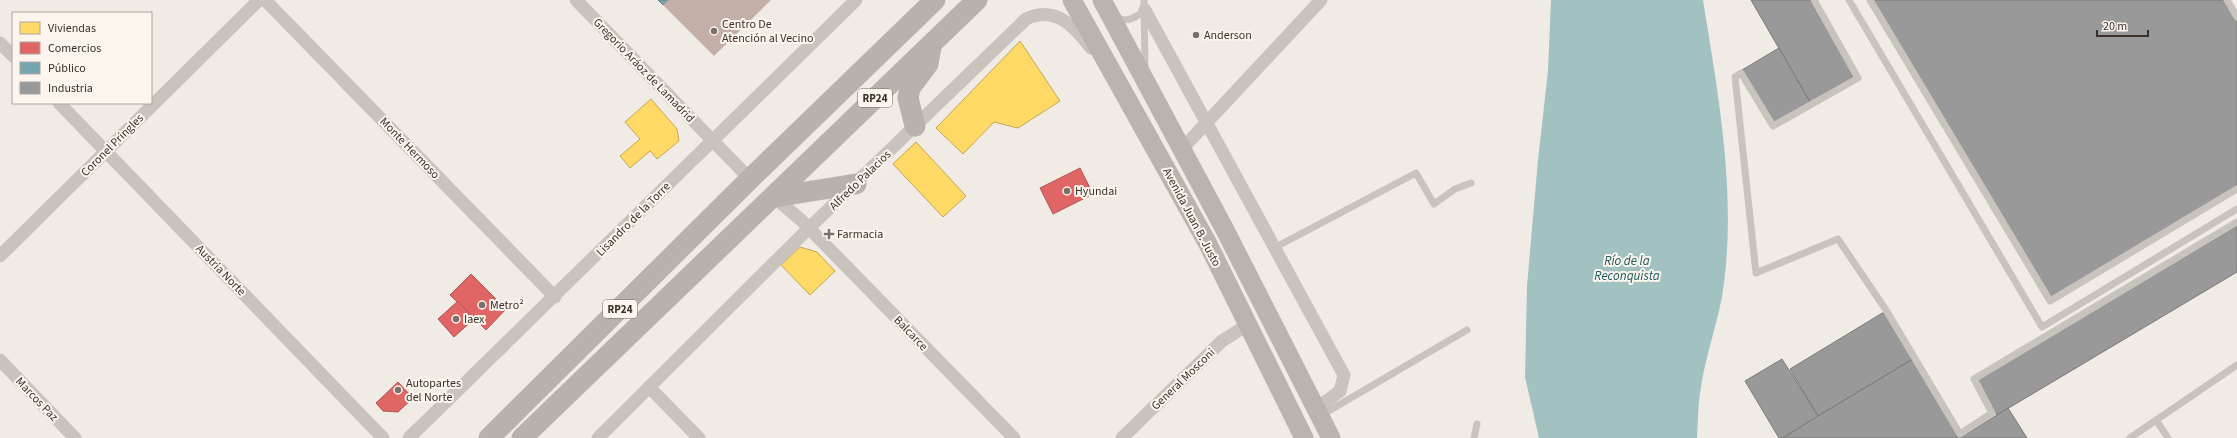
<svg xmlns="http://www.w3.org/2000/svg" width="2237" height="438" font-family="'Source Sans 3',sans-serif">
  <rect width="100%" height="100%" fill="#f0ebe5"/>
  <path fill="#a1c2c1" d="M1551,0h152c15,93 33,189 21,283 -4,35 -18,69 -23,104 -3,16 -3,34 -4,51h-158l-14,-61 2,-91 11,-126 10,-89z"/>
  <g fill="#ffd966" stroke="#c4a654">
    <path d="M1020,41l40,60 -42,27 -24,-6 -31,32 -27,-26z"/>
    <path d="M651,99l26,30 2,12 -22,18 -7,-8 -20,17 -10,-12 20,-17 -15,-17z"/>
    <path d="M916,142l50,54 -23,21 -50,-53z"/>
    <path d="M800,247l17,5 18,19 -25,24 -29,-30z"/>
  </g>
  <g fill="#e06666" stroke="#ae5654">
    <path d="M1080,168l13,26 -40,20 -13,-26z"/>
    <path d="M471,274l35,35 -20,21 -36,-35z"/>
    <path d="M458,301l16,18 -20,18 -16,-18z"/>
    <path d="M398,382l15,16 -15,14 -15,-1 -7,-8z"/>
  </g>
  <path fill="#76a5af" stroke="#648287" d="M658,0h10l-5,5z"/>
  <g fill="#999" stroke="#7d7a78">
    <path d="M1751,0h59l44,76 -44,26z"/>
    <path d="M1871,0h353l13,21v166l-186,112z"/>
    <path d="M1779,48l31,54 -36,21 -32,-53z"/>
    <path d="M2237,226v46l-240,143 -20,-35z"/>
    <path d="M1884,312l29,47 -95,57 -28,-47z"/>
    <path d="M1782,359l36,57 -35,22h-4l-34,-57z"/>
    <path d="M1913,359l47,79h-177l35,-22z"/>
    <path d="M2008,408l19,30h-67l37,-23z"/>
  </g>
  <path fill="#c3afa7" d="M668,0h103l-57,56 -51,-51z"/>
  <g fill="none" stroke-linecap="round" stroke-linejoin="round">
    <g stroke="#c9c3be" stroke-width="7">
      <path d="M1144,0l1,68"/>
      <path d="M1814,0l44,78 -85,48 -32,-53 -6,4 21,196 82,-34 48,71 74,124 32,-21 -18,-34 263,-157"/>
      <path d="M1849,0l193,327 195,-118"/>
      <path d="M1870,0l180,301 187,-112"/>
      <path d="M2227,0l10,17"/>
      <path d="M1115,16c11,8 20,2 30,-6"/>
      <path d="M1274,248l142,-75 18,31 21,-15 16,-6"/>
      <path d="M1320,416l147,-86"/>
      <path d="M2156,420l12,18"/>
      <path d="M1474,438l3,-14"/>
      <path d="M2130,438l107,-73"/>
    </g>
    <g stroke="#c9c3be" stroke-width="13">
      <path d="M265,0l290,297"/>
      <path d="M576,0l174,179"/>
      <path d="M1145,10l199,365 -4,16 -24,18"/>
      <path d="M0,43l13,13"/>
      <path d="M59,103l324,335"/>
      <path d="M1182,149l139,-149"/>
      <path d="M774,197l27,23 213,218"/>
      <path d="M0,256l259,-256"/>
      <path d="M0,360l75,78"/>
      <path d="M649,387l50,51"/>
      <path d="M409,438l447,-438"/>
      <path d="M598,438l211,-210 217,-209c29,-14 48,7 65,29"/>
      <path d="M1122,438l100,-97 25,-16"/>
    </g>
    <g stroke="#bab3ae" stroke-width="19">
      <path d="M1072,0l136,244 96,194"/>
      <path d="M1102,0l122,228 107,210"/>
    </g>
    <g stroke="#b8b1ad" stroke-width="21">
      <path d="M915,126l-7,-28 2,-10 18,-24 3,-17"/>
      <path d="M774,197l82,-13"/>
      <path d="M489,438l261,-259 185,-179"/>
      <path d="M522,438l455,-438"/>
    </g>
  </g>
  <g fill="#7a716c" stroke="#fbf5ee" stroke-width="1.5">
    <circle cx="714" cy="31" r="4"/>
    <circle cx="1196" cy="35" r="4"/>
    <circle cx="1067" cy="191" r="4"/>
    <path d="M827 228h4v4h4v4h-4v4h-4v-4h-4v-4h4z"/>
    <circle cx="482" cy="305" r="4"/>
    <circle cx="456" cy="319" r="4"/>
    <circle cx="398" cy="390" r="4"/>
  </g>
  <g text-anchor="middle" stroke-width="4" stroke-linejoin="round" paint-order="stroke">
    <g fill="#fbf5ee" stroke="#756b66" stroke-width="1">
      <rect x="858" y="89" width="34" height="18" rx="3"/>
      <rect x="603" y="300" width="34" height="18" rx="3"/>
    </g>
    <g font-size="11" font-weight="bold" fill="#3b302b">
      <text x="875" y="102">RP24</text>
      <text x="620" y="313">RP24</text>
    </g>
    <g font-size="12" fill="#3b302b" stroke="#fbf5ee" text-anchor="start">
      <text x="722" y="28">Centro De<tspan x="722" dy="14">Atención al Vecino</tspan></text>
      <text x="1204" y="39">Anderson</text>
      <text x="1075" y="195">Hyundai</text>
      <text x="837" y="238">Farmacia</text>
      <text x="490" y="309">Metro²</text>
      <text x="464" y="323">Iaex</text>
      <text x="406" y="387">Autopartes<tspan x="406" dy="14">del Norte</tspan></text>
    </g>
    <g font-size="12" fill="#3b302b" stroke="#fbf5ee">
      <text transform="translate(644 70) rotate(46)" y="4">Gregorio Aráoz de Lamadrid</text>
      <text transform="translate(112 145) rotate(-45)" y="4">Coronel Pringles</text>
      <text transform="translate(410 148) rotate(46)" y="4">Monte Hermoso</text>
      <text transform="translate(860 180) rotate(-44)" y="4">Alfredo Palacios</text>
      <text transform="translate(1192 217) rotate(62)" y="4">Avenida Juan B. Justo</text>
      <text transform="translate(633 219) rotate(-45)" y="4">Lisandro de la Torre</text>
      <text transform="translate(221 270) rotate(46)" y="4">Austria Norte</text>
      <text transform="translate(911 333) rotate(46)" y="4">Balcarce</text>
      <text transform="translate(1183 379) rotate(-44)" y="4">General Mosconi</text>
      <text transform="translate(37 399) rotate(46)" y="4">Marcos Paz</text>
    </g>
    <g font-size="13" font-style="italic" fill="#1f5a5e" stroke="#fbf5ee">
      <text x="1627" y="265">Río de la<tspan x="1627" dy="15">Reconquista</tspan></text>
    </g>
  </g>
  <rect x="12" y="12" width="140" height="92" fill="#fbf5ee" stroke="#aea6a0"/>
  <rect x="20" y="22" width="20" height="12" fill="#ffd966" stroke="#aea6a0"/>
  <text x="48" y="32" font-size="12" fill="#3b302b">Viviendas</text>
  <rect x="20" y="42" width="20" height="12" fill="#e06666" stroke="#aea6a0"/>
  <text x="48" y="52" font-size="12" fill="#3b302b">Comercios</text>
  <rect x="20" y="62" width="20" height="12" fill="#76a5af" stroke="#aea6a0"/>
  <text x="48" y="72" font-size="12" fill="#3b302b">Público</text>
  <rect x="20" y="82" width="20" height="12" fill="#999999" stroke="#aea6a0"/>
  <text x="48" y="92" font-size="12" fill="#3b302b">Industria</text>
  <path d="M2097 30v6h51v-6" fill="none" stroke="#3b302b" stroke-width="2"/>
  <text x="2103" y="30" font-size="12" fill="#3b302b" stroke="#fbf5ee" stroke-width="3" paint-order="stroke">20 m</text>
</svg>
